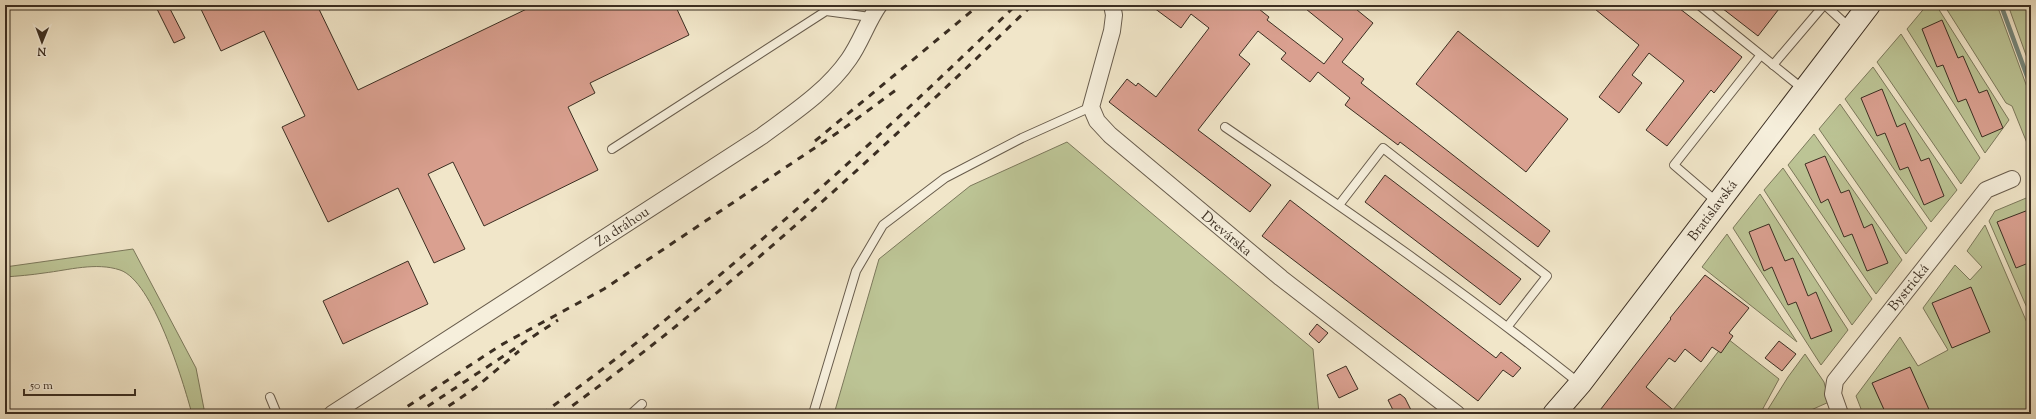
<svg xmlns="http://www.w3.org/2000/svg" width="2036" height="419" font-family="'Sorts Mill Goudy',serif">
  <rect width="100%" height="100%" fill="#f1e6c9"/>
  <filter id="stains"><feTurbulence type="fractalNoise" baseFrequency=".005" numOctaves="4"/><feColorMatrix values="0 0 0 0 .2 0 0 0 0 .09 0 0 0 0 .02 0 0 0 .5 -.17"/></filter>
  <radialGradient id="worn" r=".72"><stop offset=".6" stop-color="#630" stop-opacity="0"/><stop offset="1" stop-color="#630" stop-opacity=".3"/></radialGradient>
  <g fill="#bcc495" stroke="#7c795c">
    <path d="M1927,5h9l73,115 -24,33 -78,-124z"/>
    <path d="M1944,5h53l34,93v55l-19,-47 -6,-3z"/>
    <path d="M2008,5h23v64z"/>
    <path d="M1901,34l79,124 -19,26 -84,-122z"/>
    <path d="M1873,67l84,123 -26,32 -86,-123z"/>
    <path d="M1840,104l87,124 -21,26 -87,-125z"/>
    <path d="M1814,134l88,126 -26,34 -88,-129z"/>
    <path d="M1067,142l246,207 6,65h-485l45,-155 91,-73z"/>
    <path d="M1783,168l89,131 -20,26 -88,-135z"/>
    <path d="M1760,194l88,136 -27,35 -88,-137z"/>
    <path d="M2031,196v121l-42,-96 6,-10z"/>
    <path d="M1985,225l46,107v82l-5,-2 -4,2h-159l-7,-18 44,-59 18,29 30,-16 -25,-42 32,-43 15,15 12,-13 -15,-16z"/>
    <path d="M1727,234l70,108 -95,-75z"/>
    <path d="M133,249l63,119 9,46h-13c-9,-33 -39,-133 -72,-144 -24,-8 -51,0 -76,3 -13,2 -26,3 -39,4v-10z"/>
    <path d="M1728,339l51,40 -19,35h-90z"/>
    <path d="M1805,354l19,28 5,20 -18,8 1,4h-47l23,-37z"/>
  </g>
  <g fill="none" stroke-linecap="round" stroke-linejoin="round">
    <path stroke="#75867b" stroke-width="4.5" d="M2001,5l30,82"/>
  </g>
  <g fill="#daa090" stroke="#3b2e22">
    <path d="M155,5h13l17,33 -11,5z"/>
    <path d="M199,5h118l41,85 177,-85h140l14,30 -99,48 5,10 -27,14 30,63 -114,56 -31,-64 -25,12 37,75 -31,14 -36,-75 -70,34 -46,-95 23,-11 -41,-85 -43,20z"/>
    <path d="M1150,5h104l15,12 -2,3 57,44 19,-25 -42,-34h50l22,18 -31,39 22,17 -3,4 189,148 -12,16 -138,-105 -2,3 -53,-40 5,-7 -32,-26 -8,10 -29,-23 5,-6 -28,-22 -19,24 11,9 -52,66 73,55 -21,27 -141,-110 18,-23 9,7 2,-3 18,14 53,-69 -18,-14 -10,14z"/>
    <path d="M1590,5h85l67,52 -28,36 -3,-3 -44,56 -21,-16 38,-49 -35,-28 -17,22 10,8 -23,30 -20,-16 40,-52z"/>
    <path d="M1718,5h64l-24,31z"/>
    <path d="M1942,20l16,38 5,-2 16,37 8,-3 16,38 -21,9 -16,-38 -8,3 -15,-37 -6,2 -15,-38z"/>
    <path d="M1458,31l110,88 -42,53 -110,-88z"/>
    <path d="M1882,89l15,38 8,-4 16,38 8,-3 15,38 -20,9 -16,-38 -8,3 -15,-37 -8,3 -16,-38z"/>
    <path d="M1825,156l16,37 8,-3 15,38 8,-4 16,39 -21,8 -15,-37 -8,3 -16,-38 -7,4 -16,-39z"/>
    <path d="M1385,175l136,104 -21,26 -135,-103z"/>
    <path d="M1290,200l206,158 5,-6 20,16 -8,9 -10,-7 -25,31 -13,-10 -203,-155z"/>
    <path d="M2031,209v53l-15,6 -19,-46z"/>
    <path d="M1769,224l16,37 8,-3 15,38 8,-4 16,39 -21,8 -15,-37 -8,3 -16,-38 -8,4 -15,-39z"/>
    <path d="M408,261l20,43 -85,40 -20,-43z"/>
    <path d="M1705,275l44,33 -20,25 4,3 -12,17 -9,-6 -11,15 -16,-13 -10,13 -6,-4 -23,29 32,27h-81l74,-95 -1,-1z"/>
    <path d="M1971,287l19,45 -38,16 -20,-45z"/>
    <path d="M1317,324l11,9 -9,10 -10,-9z"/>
    <path d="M1779,341l17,13 -14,17 -17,-13z"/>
    <path d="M1346,366l12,23 -19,9 -12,-23z"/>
    <path d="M1910,367l21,47h-45l-14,-31z"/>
    <path d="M1400,394l5,4 8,16h-18l-7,-14z"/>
  </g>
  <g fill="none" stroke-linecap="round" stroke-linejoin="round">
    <g stroke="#685c4c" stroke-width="10">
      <g id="lane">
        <path d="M1699,5l104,84"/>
        <path d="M1825,5l25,23"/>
        <path d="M1773,65l51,-60"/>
        <path d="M1225,127c120,82 240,165 354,256"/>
        <path d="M612,149l214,-138 44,6"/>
        <path d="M1717,202l-43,-37 86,-109"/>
        <path d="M1339,205l44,-57 164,128 -39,50"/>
        <path d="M270,397l7,17"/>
        <path d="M631,414l11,-10"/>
        <path d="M813,414l43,-143 27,-46 62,-47 77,-40 69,-31"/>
      </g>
    </g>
    <g stroke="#685c4c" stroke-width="18">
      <g id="street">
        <path d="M1112,5l2,10 -2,16 -21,76 6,14 13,14 171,143 176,136"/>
        <path d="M332,414l430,-278c31,-23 65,-45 87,-77 12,-17 18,-37 30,-54"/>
        <path d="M1840,414l-7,-20 2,-13 151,-191 26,-11"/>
      </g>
    </g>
    <g stroke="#3b2e22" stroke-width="24">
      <path id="secondary" d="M1554,414l26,-30 289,-379"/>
    </g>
    <use href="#lane" stroke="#f6efdc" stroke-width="8"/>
    <use href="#street" stroke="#f6efdc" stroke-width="16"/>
    <use href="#secondary" stroke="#f6efdc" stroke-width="22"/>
    <g stroke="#3b2e22" stroke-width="3" stroke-dasharray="7 7" stroke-linecap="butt">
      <path d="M815,141l164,-136"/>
      <path d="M396,414l105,-69 103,-56 239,-160 57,-42"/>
      <path d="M416,414l142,-94"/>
      <path d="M437,414l38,-26 44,-37"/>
      <path d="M542,414c170,-123 324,-263 474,-409"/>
      <path d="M561,414c169,-122 321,-264 471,-409"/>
    </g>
  </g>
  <g text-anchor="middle" stroke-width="3" stroke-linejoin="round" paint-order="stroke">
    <g font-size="14" fill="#3b2e22" stroke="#f6efdc">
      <text transform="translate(1712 210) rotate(-53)" y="5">Bratislavská</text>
      <text transform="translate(622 226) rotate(-33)" y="5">Za dráhou</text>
      <text transform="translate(1227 233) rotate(40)" y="5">Drevárska</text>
      <text transform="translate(1908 287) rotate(-51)" y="5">Bystrická</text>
    </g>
  </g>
  <rect width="2036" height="419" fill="none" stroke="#f1e6c9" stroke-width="20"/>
  <rect x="6" y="6" width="2024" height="407" fill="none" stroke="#3b2e22" stroke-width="2"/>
  <rect x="10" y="10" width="2016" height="399" fill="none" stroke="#3b2e22"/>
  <g transform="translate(42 42) rotate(181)" stroke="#f6efdc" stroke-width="3" paint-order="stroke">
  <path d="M0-3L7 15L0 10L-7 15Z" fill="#3b2e22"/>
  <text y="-6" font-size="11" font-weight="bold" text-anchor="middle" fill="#3b2e22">N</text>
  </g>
  <path d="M24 389v6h111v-6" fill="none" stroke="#3b2e22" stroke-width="2"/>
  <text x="30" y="389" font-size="12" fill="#3b2e22" stroke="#f6efdc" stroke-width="3" paint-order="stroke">50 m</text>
  <rect width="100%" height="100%" filter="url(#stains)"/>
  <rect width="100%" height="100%" fill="url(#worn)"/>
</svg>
